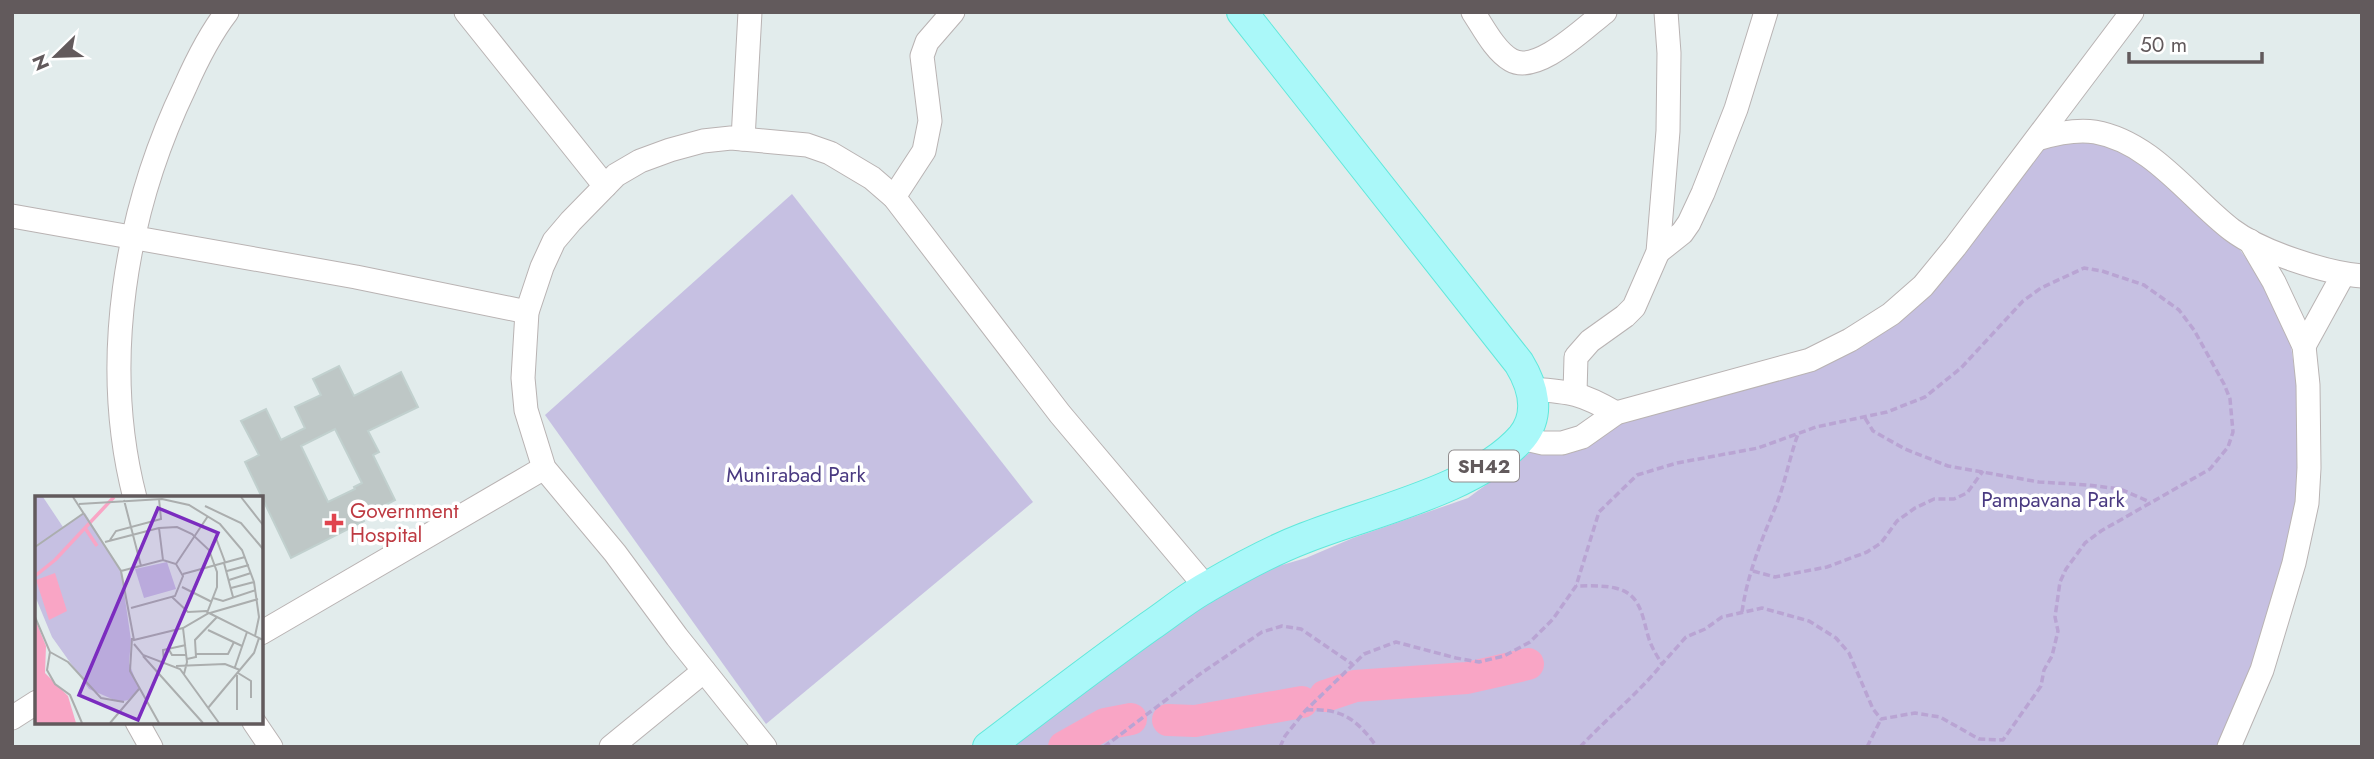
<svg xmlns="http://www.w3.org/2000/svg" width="2374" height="759" font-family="Jost,sans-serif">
  <rect width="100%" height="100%" fill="#e2ecec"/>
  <g fill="#c6c0e2">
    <path d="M2037,139h79l93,69 59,80 23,58 18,122 -15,95 -65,184h-1241l218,-160 100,-29 47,-20 115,-40 75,-55 73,-30 152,-41 123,-58z"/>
    <path d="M792,194l241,308 -267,222 -221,-309z"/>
  </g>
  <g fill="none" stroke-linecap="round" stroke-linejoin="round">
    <g stroke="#f9a5c5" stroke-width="32">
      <path d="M1325,696l30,-10 112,-8 61,-14"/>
      <path d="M1168,720l27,1 107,-19"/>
      <path d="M1064,747l41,-23 26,-5"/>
    </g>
  </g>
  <path fill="#bec7c6" stroke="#c1d0ce" stroke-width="2" fill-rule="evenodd" d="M339,366l15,30 47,-24 17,35 -50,24 11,21 -6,3 22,45 -33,17 2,4 -73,37 -46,-96 14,-7 -18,-34 25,-12 15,31 24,-12 -10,-21 26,-12 -8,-16zM335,429l27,54 -8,4 1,2 -27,13 -27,-56z"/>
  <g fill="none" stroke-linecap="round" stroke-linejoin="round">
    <g stroke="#b9b3b3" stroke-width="25">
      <g id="minor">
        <path d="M466,12l139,174"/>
        <path d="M1473,12c10,15 22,39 38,48 26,15 73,-32 94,-48"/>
        <path d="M743,139l7,-127"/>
        <path d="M2037,139c17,-5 39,-10 58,-7 57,10 94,65 137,98 29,22 94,43 130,46"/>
        <path d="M894,197l30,-46 6,-30 -8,-65 5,-14 26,-30"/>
        <path d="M12,216l344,61 171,35"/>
        <path d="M1658,252l24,-19 7,-10 14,-30 33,-84 30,-97"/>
        <path d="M2304,346l39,-71"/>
        <path d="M1532,389c40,3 49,4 84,24"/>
        <path d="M1575,393l1,-36 14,-16 35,-25 9,-9 24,-55 10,-121 1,-78 -3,-41"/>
        <path d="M1521,438l22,5h19l20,-6 34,-24 194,-53 40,-20 41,-26 32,-28 32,-39 177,-235"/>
        <path d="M135,498c-35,-135 -10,-286 50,-411 11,-25 25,-53 42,-75"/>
        <path d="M261,633l283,-165"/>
        <path d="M12,718l25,-16"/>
        <path d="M137,722l14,25"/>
        <path d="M254,722l17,25"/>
        <path d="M611,747l93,-76"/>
        <path d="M765,747l-88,-110 -62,-84 -71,-85 -18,-58 -3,-32 4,-66 15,-45 12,-26 17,-20 45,-46 24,-14 30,-11 33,-9 28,-3 76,7 23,8 42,25 22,19 166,217 146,173"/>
        <path d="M2229,747l33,-77 32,-107 13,-60 2,-35 -1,-83 -4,-39 -30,-64 -24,-41"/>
      </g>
    </g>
    <g stroke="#60e8db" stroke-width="32">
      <path id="major" d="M988,747c54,-41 107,-82 162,-121 19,-13 37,-28 57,-39 29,-17 64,-36 95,-48 64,-26 174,-49 220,-102 19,-23 11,-51 -3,-74l-277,-351"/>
    </g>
    <g stroke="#b9a4d3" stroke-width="3.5" stroke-dasharray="7 3.5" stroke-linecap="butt">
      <path d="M1865,418l8,13 32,18 43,17 91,16 49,3 32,4 30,13"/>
      <path d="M1753,571l22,6 52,-10 40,-15 14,-9 16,-22 18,-13 19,-9h20l13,-6 16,-22"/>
      <path d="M1742,612c5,-36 19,-71 33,-104 10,-24 14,-49 23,-74"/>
      <path d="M1306,710c37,-2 50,9 71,37"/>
      <path d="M1104,747l96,-73 62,-42 20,-6 19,3 51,35"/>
      <path d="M1280,747l5,-11 20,-25 59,-57 32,-12 60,16 23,4 25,-6 26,-14 23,-23 23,-33 23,-74 38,-37 40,-12 81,-15 58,-21 71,-15 38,-15 36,-29 62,-67 18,-13 43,-20 18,3 42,14 35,25 15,20 30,54 6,15 3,33 -5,15 -18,22 -109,62 -16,12 -19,26 -6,13 -5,35 3,14 -6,25 -8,14 -3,16 -38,54 -24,-1 -39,-22 -25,-4 -34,6 -8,-10 -24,-56 -13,-15 -27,-17 -47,-13 -40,9 -17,12 -19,8 -24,27c-5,-8 -10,-16 -13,-25 -7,-22 -7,-45 -34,-51 -13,-3 -27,-2 -39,-2"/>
      <path d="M1580,747c27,-29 58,-53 82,-83"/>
      <path d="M1867,747l14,-28"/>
    </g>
    <use href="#minor" stroke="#fff" stroke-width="23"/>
    <use href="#major" stroke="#aaf8f9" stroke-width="30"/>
  </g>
  <path fill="#e0444e" stroke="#fff" stroke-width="2.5" d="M330.5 512.5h7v7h7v7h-7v7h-7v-7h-7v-7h7z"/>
  <g text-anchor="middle" stroke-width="7" stroke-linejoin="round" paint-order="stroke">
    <rect fill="#fff" stroke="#918c8d" stroke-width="2" x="1449" y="450.5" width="70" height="31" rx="5"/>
    <g font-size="19" font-weight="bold" fill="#625a5c">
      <text x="1484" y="473">SH42</text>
    </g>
    <g font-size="21" fill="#4a3a81" stroke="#fff">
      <text x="796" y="482">Munirabad Park</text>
      <text x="2053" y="507">Pampavana Park</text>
    </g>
    <g font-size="21" fill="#be3a42" stroke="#fff" text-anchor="start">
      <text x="350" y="518">Government<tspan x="350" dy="24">Hospital</tspan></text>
    </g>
  </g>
  <g transform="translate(35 496)">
    <rect width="228" height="228" fill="#e2ecec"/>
    <path d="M0,1h8l20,30 22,-14 36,58 10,69 -2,23 10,26 -11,11 -9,2 -30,-13 -37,-52 -17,-41zM132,66l9,27 -32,9 -9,-29z" fill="#c6c0e2"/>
    <path d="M20,77l12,38 -18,9 -13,-40zM0,123l11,27 -1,27 23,23 8,27h-41z" fill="#f9a5c5"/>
    <path fill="none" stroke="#f9a5c5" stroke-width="3.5" d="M50,32l12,18M20,64l59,-63M0,80l20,-16"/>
    <path fill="none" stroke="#abaeae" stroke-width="2" d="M38,1l48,74 13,69 49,-12 26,-15 54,27M206,1l22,28M89,4l17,66M44,8l83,-5 27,6 31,19 22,26 12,32 5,35 -4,19M170,10l36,17 22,26M124,32l4,32M181,42l9,24M75,44l6,-9 45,-12 -2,-20M70,46l54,-14 18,-1 15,7 17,16 8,22v15l-10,26M0,51l49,-34M189,67l9,34M141,68l32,-48M86,75l42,-11 13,4 7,12 -8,20 -44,12M192,75l22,-6M148,78l62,-17M194,84l22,-7M147,91l30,15M196,92l23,-6M137,101l16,15 19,-1M178,102l10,3 33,-11M175,117l48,-14M0,121l15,35 -3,18 8,14 15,11 12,28M148,132l4,34 -3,12M173,134l34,16M97,142l-2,33 29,52M99,148l9,11 37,14 39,54M133,152l4,7h15M15,156l18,10 33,36 23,4M161,158h32l6,-12M108,160l60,67M152,163l9,-2 -1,-17 22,-23M129,165l-1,-11 23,-5M141,170l49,-2 15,6M200,171l12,-35M203,177l13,8v17M202,179v35M173,212l46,-55 5,-15M75,227l29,-34"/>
    <path fill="#7b2cbf" fill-opacity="0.15" stroke="#7b2cbf" stroke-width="3.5" d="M123,12l60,25 -80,187 -59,-25z"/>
    <rect width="228" height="228" fill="none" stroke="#625a5c" stroke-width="3.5"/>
  </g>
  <rect width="2374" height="759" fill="none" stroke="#625a5c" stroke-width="28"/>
  <g transform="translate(56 56) rotate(247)" stroke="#ffffff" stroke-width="5" paint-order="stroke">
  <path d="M0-5L12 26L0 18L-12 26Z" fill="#625a5c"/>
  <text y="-10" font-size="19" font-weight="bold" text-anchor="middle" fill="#625a5c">N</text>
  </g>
  <path d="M2129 52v10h133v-10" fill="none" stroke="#625a5c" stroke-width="3.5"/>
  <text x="2140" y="52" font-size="21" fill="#625a5c" stroke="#ffffff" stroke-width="5" paint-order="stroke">50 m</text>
</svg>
